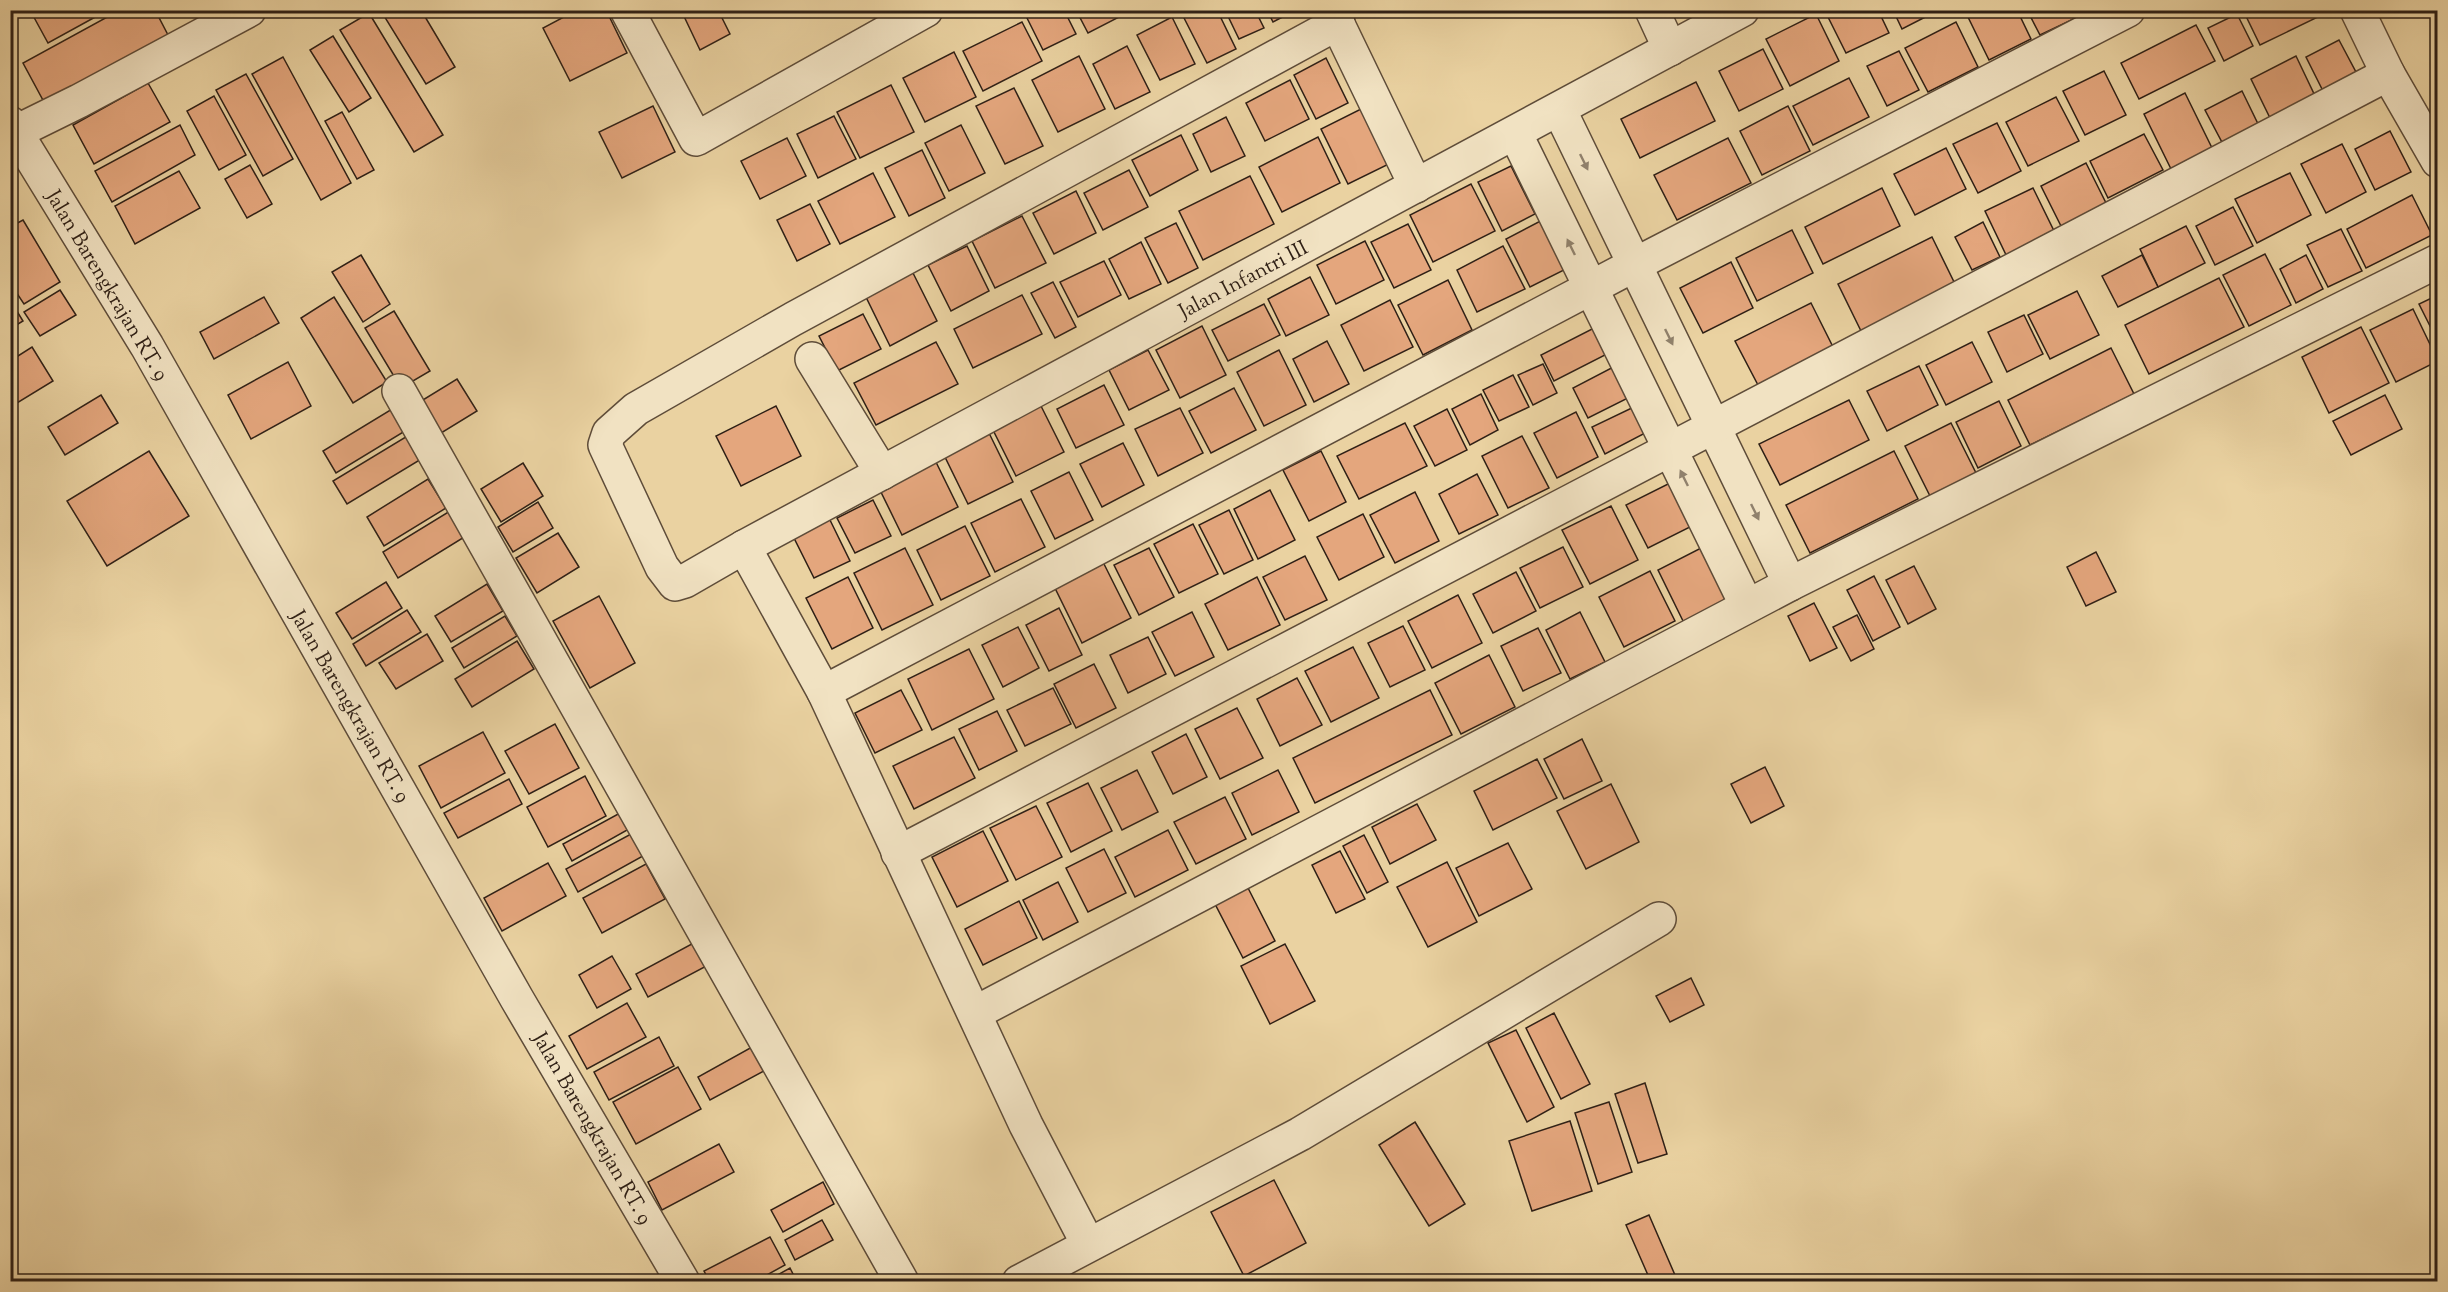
<svg xmlns="http://www.w3.org/2000/svg" width="2448" height="1292" font-family="'Sorts Mill Goudy',serif">
  <rect width="100%" height="100%" fill="#ead2a1"/>
  <filter id="stains"><feTurbulence type="fractalNoise" baseFrequency=".00333" numOctaves="4"/><feColorMatrix values="0 0 0 0 .2 0 0 0 0 .09 0 0 0 0 .02 0 0 0 .5 -.17"/></filter>
  <radialGradient id="worn" r=".72"><stop offset=".6" stop-color="#630" stop-opacity="0"/><stop offset="1" stop-color="#630" stop-opacity=".3"/></radialGradient>
  <g fill="#e4a67d" stroke="#2f2016" stroke-width="1.5">
    <path d="M30,10h78l-60,33z"/>
    <path d="M120,10h35l13,25 -124,67 -21,-39z"/>
    <path d="M421,10l34,57 -29,17 -45,-73z"/>
    <path d="M577,10h29l21,43 -57,28 -27,-53z"/>
    <path d="M681,10h37l12,24 -30,16z"/>
    <path d="M1023,10h41l12,24 -33,16z"/>
    <path d="M1076,10h50l1,3 -39,20z"/>
    <path d="M1188,10h29l19,39 -29,14 -25,-49z"/>
    <path d="M1225,10h30l9,18 -25,11z"/>
    <path d="M1267,10h29l-23,12z"/>
    <path d="M1836,10h42l11,23 -43,20 -19,-38z"/>
    <path d="M1893,10h46l-37,19z"/>
    <path d="M1976,10h41l14,29 -42,21 -22,-45z"/>
    <path d="M2027,10h48l3,7 -38,18z"/>
    <path d="M2243,10h74l3,6 -60,29z"/>
    <path d="M369,13l74,122 -29,17 -74,-122z"/>
    <path d="M1816,14l23,47 -49,25 -24,-47z"/>
    <path d="M2237,14l16,32 -29,15 -16,-33z"/>
    <path d="M1172,17l23,47 -35,16 -23,-45z"/>
    <path d="M1022,22l20,39 -59,30 -20,-40z"/>
    <path d="M1956,22l22,45 -50,25 -23,-44z"/>
    <path d="M2196,25l19,36 -76,38 -18,-36z"/>
    <path d="M333,36l38,62 -22,14 -39,-62z"/>
    <path d="M2339,40l18,34 -34,17 -17,-34z"/>
    <path d="M1127,46l23,46 -35,17 -22,-45z"/>
    <path d="M1763,49l20,40 -44,22 -20,-40z"/>
    <path d="M1899,51l20,39 -32,16 -20,-40z"/>
    <path d="M954,52l22,45 -51,25 -22,-44z"/>
    <path d="M1079,56l26,53 -47,23 -26,-52z"/>
    <path d="M2296,56l20,42 -45,22 -20,-41z"/>
    <path d="M283,57l68,126 -30,17 -69,-126z"/>
    <path d="M1326,58l22,45 -32,16 -22,-44z"/>
    <path d="M2104,71l22,44 -41,20 -22,-44z"/>
    <path d="M246,74l47,85 -30,17 -47,-86z"/>
    <path d="M1849,78l20,39 -56,28 -20,-39z"/>
    <path d="M1290,80l19,39 -44,22 -19,-38z"/>
    <path d="M1696,82l19,39 -75,37 -19,-39z"/>
    <path d="M148,83l22,39 -76,42 -21,-39z"/>
    <path d="M891,85l23,47 -54,26 -23,-46z"/>
    <path d="M1014,88l29,58 -38,18 -29,-58z"/>
    <path d="M2242,91l18,37 -36,18 -19,-36z"/>
    <path d="M2185,93l28,57 -41,21 -28,-57z"/>
    <path d="M214,96l32,59 -27,15 -32,-59z"/>
    <path d="M2056,97l23,44 -51,25 -22,-44z"/>
    <path d="M653,106l22,46 -53,26 -23,-46z"/>
    <path d="M1367,106l28,55 -47,23 -27,-55z"/>
    <path d="M1788,106l22,45 -48,24 -22,-44z"/>
    <path d="M342,112l32,58 -17,9 -32,-58z"/>
    <path d="M834,116l22,43 -38,19 -21,-44z"/>
    <path d="M1226,117l19,39 -34,16 -18,-38z"/>
    <path d="M1997,123l24,48 -43,22 -25,-49z"/>
    <path d="M180,125l15,30 -83,47 -17,-31z"/>
    <path d="M961,125l24,48 -36,18 -24,-48z"/>
    <path d="M2390,131l21,41 -36,18 -20,-41z"/>
    <path d="M2144,134l19,36 -55,28 -18,-37z"/>
    <path d="M1181,135l17,35 -48,26 -18,-36z"/>
    <path d="M1318,137l22,46 -58,29 -23,-45z"/>
    <path d="M787,138l19,38 -46,23 -19,-38z"/>
    <path d="M1728,138l23,45 -74,37 -23,-45z"/>
    <path d="M2342,144l24,48 -40,21 -25,-49z"/>
    <path d="M1946,148l20,41 -51,26 -21,-41z"/>
    <path d="M922,150l23,48 -36,18 -24,-48z"/>
    <path d="M2086,163l21,42 -45,23 -21,-42z"/>
    <path d="M250,165l22,39 -25,14 -22,-39z"/>
    <path d="M1511,166l24,48 -33,17 -24,-49z"/>
    <path d="M1129,170l19,37 -45,23 -19,-37z"/>
    <path d="M179,171l21,37 -65,36 -20,-38z"/>
    <path d="M873,173l22,44 -55,27 -22,-43z"/>
    <path d="M2290,173l21,42 -54,28 -22,-44z"/>
    <path d="M1250,176l24,48 -71,36 -24,-49z"/>
    <path d="M1471,184l24,47 -62,31 -23,-47z"/>
    <path d="M1882,188l18,38 -77,38 -18,-37z"/>
    <path d="M2033,188l23,47 -48,24 -23,-48z"/>
    <path d="M1076,191l20,42 -42,21 -21,-41z"/>
    <path d="M2412,195l20,40 -66,33 -19,-39z"/>
    <path d="M810,204l20,40 -33,17 -20,-41z"/>
    <path d="M2233,207l20,39 -38,19 -19,-39z"/>
    <path d="M1022,216l24,47 -51,25 -23,-47z"/>
    <path d="M1550,216l24,49 -44,22 -24,-48z"/>
    <path d="M23,220l37,62 -36,22 -14,-21v-56z"/>
    <path d="M1983,222l17,35 -28,13 -17,-33z"/>
    <path d="M1176,223l22,45 -30,15 -23,-45z"/>
    <path d="M1408,224l23,46 -37,18 -23,-46z"/>
    <path d="M2186,226l19,37 -47,24 -18,-38z"/>
    <path d="M2341,229l21,42 -34,16 -21,-42z"/>
    <path d="M1792,230l21,43 -56,28 -21,-43z"/>
    <path d="M1932,237l24,49 -94,47 -24,-49z"/>
    <path d="M1365,241l19,39 -48,24 -19,-39z"/>
    <path d="M1141,242l20,42 -32,15 -20,-40z"/>
    <path d="M967,246l22,45 -38,20 -23,-46z"/>
    <path d="M1503,246l22,43 -48,23 -20,-42z"/>
    <path d="M2265,254l26,51 -42,21 -26,-51z"/>
    <path d="M361,255l29,49 -27,18 -31,-50z"/>
    <path d="M2142,255l16,32 -40,20 -16,-31z"/>
    <path d="M2306,255l17,34 -27,14 -16,-34z"/>
    <path d="M1104,261l17,34 -43,22 -18,-35z"/>
    <path d="M1731,262l22,46 -50,25 -23,-45z"/>
    <path d="M911,269l26,52 -47,25 -26,-53z"/>
    <path d="M1310,277l19,38 -43,21 -18,-37z"/>
    <path d="M2219,278l25,49 -95,47 -24,-49z"/>
    <path d="M1448,280l24,50 -49,25 -25,-50z"/>
    <path d="M1053,282l23,45 -21,11 -24,-45z"/>
    <path d="M60,290l16,25 -36,21 -16,-24z"/>
    <path d="M2077,291l22,44 -49,24 -22,-44z"/>
    <path d="M1022,295l20,39 -69,34 -19,-39z"/>
    <path d="M2438,295v47l-19,-38z"/>
    <path d="M264,297l15,26 -65,36 -14,-27z"/>
    <path d="M334,297l53,85 -34,21 -52,-85z"/>
    <path d="M10,300l13,21 -13,8z"/>
    <path d="M1390,300l23,47 -49,24 -23,-46z"/>
    <path d="M1811,303l22,44 -75,38 -23,-44z"/>
    <path d="M1264,304l16,31 -52,26 -16,-31z"/>
    <path d="M2413,309l25,52 -42,21 -26,-52z"/>
    <path d="M394,311l36,60 -29,17 -36,-60z"/>
    <path d="M863,314l18,35 -44,22 -18,-35z"/>
    <path d="M2024,315l19,39 -36,18 -19,-40z"/>
    <path d="M1202,326l24,49 -46,23 -24,-48z"/>
    <path d="M1596,327l13,26 -55,28 -13,-26z"/>
    <path d="M2361,327l28,56 -60,30 -27,-56z"/>
    <path d="M1327,341l22,43 -35,18 -21,-43z"/>
    <path d="M936,342l22,42 -82,41 -22,-42z"/>
    <path d="M1972,342l20,40 -46,23 -20,-40z"/>
    <path d="M32,347l21,34 -36,22 -7,-11v-31z"/>
    <path d="M2111,348l23,46 -104,51 -22,-45z"/>
    <path d="M1148,350l21,40 -40,20 -20,-40z"/>
    <path d="M1279,350l27,55 -42,21 -27,-54z"/>
    <path d="M288,362l23,44 -60,33 -23,-44z"/>
    <path d="M1621,363l15,31 -48,24 -15,-30z"/>
    <path d="M1543,364l14,29 -24,12 -15,-30z"/>
    <path d="M1919,366l19,39 -51,26 -20,-40z"/>
    <path d="M1513,375l16,32 -30,14 -16,-31z"/>
    <path d="M457,379l20,32 -44,27 -20,-32z"/>
    <path d="M1104,385l20,40 -48,23 -19,-39z"/>
    <path d="M1234,388l22,42 -45,23 -22,-42z"/>
    <path d="M1481,394l17,36 -28,15 -18,-36z"/>
    <path d="M101,395l17,28 -53,32 -17,-28z"/>
    <path d="M2385,395l17,34 -51,26 -18,-34z"/>
    <path d="M1849,400l20,40 -89,45 -21,-41z"/>
    <path d="M1999,401l22,45 -43,22 -22,-46z"/>
    <path d="M1040,404l24,48 -48,24 -24,-48z"/>
    <path d="M1638,405l13,25 -46,24 -13,-27z"/>
    <path d="M397,406l13,22 -74,45 -13,-22z"/>
    <path d="M776,406l25,50 -60,30 -25,-50z"/>
    <path d="M1180,408l23,45 -45,23 -23,-47z"/>
    <path d="M1447,409l20,41 -32,16 -21,-40z"/>
    <path d="M1576,412l22,45 -41,21 -23,-45z"/>
    <path d="M1405,423l22,43 -68,33 -22,-43z"/>
    <path d="M1951,423l25,50 -46,23 -25,-50z"/>
    <path d="M989,433l24,49 -45,22 -24,-49z"/>
    <path d="M409,435l14,23 -76,46 -14,-23z"/>
    <path d="M1522,436l27,52 -41,20 -26,-52z"/>
    <path d="M1123,443l21,42 -42,22 -22,-43z"/>
    <path d="M149,451l40,65 -82,50 -40,-65z"/>
    <path d="M1321,451l25,51 -37,19 -26,-51z"/>
    <path d="M1894,451l24,48 -108,54 -24,-48z"/>
    <path d="M933,456l25,51 -56,28 -25,-51z"/>
    <path d="M523,463l20,33 -42,26 -20,-33z"/>
    <path d="M1069,472l24,48 -38,19 -24,-48z"/>
    <path d="M1477,474l21,41 -39,19 -20,-40z"/>
    <path d="M428,479l18,29 -62,38 -17,-29z"/>
    <path d="M1676,480l22,43 -50,25 -22,-43z"/>
    <path d="M1270,490l25,50 -37,19 -24,-50z"/>
    <path d="M1415,492l24,49 -44,22 -25,-48z"/>
    <path d="M1021,499l24,48 -50,25 -24,-49z"/>
    <path d="M873,500l18,36 -36,17 -18,-35z"/>
    <path d="M538,502l15,26 -40,24 -15,-25z"/>
    <path d="M1611,506l27,54 -48,24 -28,-54z"/>
    <path d="M1229,510l24,50 -29,14 -25,-49z"/>
    <path d="M450,511l16,25 -68,42 -15,-26z"/>
    <path d="M1363,514l21,43 -45,23 -22,-43z"/>
    <path d="M829,518l21,43 -36,17 -21,-42z"/>
    <path d="M1193,524l25,50 -39,19 -25,-49z"/>
    <path d="M965,526l25,50 -49,24 -24,-50z"/>
    <path d="M558,533l21,34 -42,26 -21,-35z"/>
    <path d="M1563,547l20,40 -43,21 -20,-40z"/>
    <path d="M1703,547l28,57 -45,23 -28,-57z"/>
    <path d="M905,548l28,57 -51,25 -28,-57z"/>
    <path d="M1149,548l25,49 -35,18 -25,-50z"/>
    <path d="M2096,552l20,40 -30,14 -19,-39z"/>
    <path d="M1305,556l22,44 -42,20 -22,-43z"/>
    <path d="M1101,558l30,60 -49,25 -30,-61z"/>
    <path d="M1914,566l22,43 -28,15 -22,-44z"/>
    <path d="M1650,571l25,50 -51,26 -25,-50z"/>
    <path d="M1516,572l20,39 -43,22 -20,-39z"/>
    <path d="M1874,576l26,51 -27,14 -26,-51z"/>
    <path d="M848,577l25,51 -41,21 -26,-51z"/>
    <path d="M1257,577l23,48 -52,25 -23,-46z"/>
    <path d="M386,582l16,26 -50,31 -16,-26z"/>
    <path d="M487,584l16,27 -52,31 -16,-26z"/>
    <path d="M1458,595l24,48 -50,25 -24,-47z"/>
    <path d="M599,596l36,67 -45,25 -37,-67z"/>
    <path d="M1814,603l23,45 -27,13 -22,-45z"/>
    <path d="M1059,608l23,47 -33,16 -23,-46z"/>
    <path d="M407,610l14,22 -55,34 -13,-22z"/>
    <path d="M1192,612l22,45 -39,19 -23,-44z"/>
    <path d="M1580,612l25,50 -35,17 -24,-49z"/>
    <path d="M1857,615l17,34 -23,12 -18,-34z"/>
    <path d="M505,616l12,20 -53,32 -12,-20z"/>
    <path d="M1403,626l22,44 -35,17 -22,-44z"/>
    <path d="M1018,627l21,41 -36,19 -21,-42z"/>
    <path d="M1538,628l23,45 -38,18 -22,-45z"/>
    <path d="M427,634l16,27 -47,28 -17,-26z"/>
    <path d="M1148,637l18,37 -38,19 -18,-38z"/>
    <path d="M517,641l17,28 -62,38 -17,-28z"/>
    <path d="M1353,647l26,51 -48,24 -26,-51z"/>
    <path d="M969,649l25,50 -62,31 -24,-51z"/>
    <path d="M1489,655l26,52 -54,27 -26,-51z"/>
    <path d="M1094,664l22,44 -40,20 -22,-44z"/>
    <path d="M1297,678l25,47 -42,21 -23,-47z"/>
    <path d="M1053,688l18,36 -46,22 -18,-36z"/>
    <path d="M901,690l21,40 -47,23 -20,-40z"/>
    <path d="M1430,690l22,45 -137,68 -22,-45z"/>
    <path d="M1237,708l26,50 -43,21 -25,-50z"/>
    <path d="M997,711l20,40 -38,19 -20,-41z"/>
    <path d="M555,724l24,44 -50,26 -24,-43z"/>
    <path d="M483,732l22,41 -64,35 -22,-42z"/>
    <path d="M1186,734l21,43 -34,17 -21,-42z"/>
    <path d="M954,737l21,41 -61,31 -21,-43z"/>
    <path d="M1582,739l20,42 -38,18 -20,-40z"/>
    <path d="M1537,759l20,39 -64,32 -19,-39z"/>
    <path d="M1765,767l19,39 -33,17 -20,-39z"/>
    <path d="M1137,770l21,42 -36,18 -21,-42z"/>
    <path d="M1278,770l21,42 -47,23 -20,-42z"/>
    <path d="M585,776l21,40 -58,31 -21,-40z"/>
    <path d="M509,779l13,25 -64,34 -14,-25z"/>
    <path d="M1088,783l24,48 -41,21 -24,-49z"/>
    <path d="M1611,784l28,58 -53,27 -29,-58z"/>
    <path d="M1225,797l21,42 -50,25 -22,-42z"/>
    <path d="M1417,804l19,36 -46,24 -18,-37z"/>
    <path d="M1036,806l26,51 -46,23 -26,-52z"/>
    <path d="M620,813l9,16 -57,32 -9,-17z"/>
    <path d="M1168,830l20,40 -53,27 -20,-40z"/>
    <path d="M983,831l25,50 -51,26 -25,-50z"/>
    <path d="M631,834l12,22 -65,36 -12,-23z"/>
    <path d="M1364,835l24,47 -21,11 -24,-47z"/>
    <path d="M1508,843l24,46 -53,27 -23,-48z"/>
    <path d="M1104,849l22,44 -38,19 -22,-44z"/>
    <path d="M1340,851l25,48 -29,14 -24,-48z"/>
    <path d="M1447,862l30,60 -49,25 -31,-60z"/>
    <path d="M548,863l18,33 -64,35 -18,-33z"/>
    <path d="M646,864l19,35 -63,34 -19,-35z"/>
    <path d="M1058,882l20,40 -35,18 -20,-40z"/>
    <path d="M1247,886l28,55 -32,17 -29,-56z"/>
    <path d="M1019,901l18,37 -54,27 -18,-36z"/>
    <path d="M701,939l13,23 -66,35 -12,-23z"/>
    <path d="M1285,944l30,57 -45,23 -29,-58z"/>
    <path d="M612,956l19,33 -34,19 -18,-33z"/>
    <path d="M1691,978l13,27 -34,17 -14,-26z"/>
    <path d="M627,1003l19,34 -59,32 -18,-33z"/>
    <path d="M1554,1013l36,71 -29,15 -35,-71z"/>
    <path d="M1516,1030l38,77 -27,15 -39,-79z"/>
    <path d="M659,1037l15,29 -65,34 -15,-28z"/>
    <path d="M752,1047l12,24 -54,29 -12,-23z"/>
    <path d="M678,1067l23,42 -65,35 -23,-42z"/>
    <path d="M1645,1083l22,71 -29,9 -23,-69z"/>
    <path d="M1609,1102l23,70 -34,12 -23,-71z"/>
    <path d="M1570,1121l22,70 -60,20 -23,-70z"/>
    <path d="M1415,1122l50,82 -36,22 -50,-81z"/>
    <path d="M719,1144l15,28 -72,38 -14,-28z"/>
    <path d="M1274,1180l32,63 -62,33 -33,-64z"/>
    <path d="M823,1182l11,22 -51,28 -12,-22z"/>
    <path d="M1649,1215l29,67h-27l-25,-57z"/>
    <path d="M822,1220l11,20 -38,20 -10,-20z"/>
    <path d="M770,1237l15,28 -31,17h-44l-6,-11z"/>
    <path d="M10,1266l10,16h-10z"/>
    <path d="M790,1268l7,14h-32z"/>
  </g>
  <g fill="none" stroke-linecap="round" stroke-linejoin="round">
    <g stroke="#5e4c39" stroke-width="36">
      <g id="street">
        <path d="M627,10l69,129 230,-129"/>
        <path d="M1331,10l85,176"/>
        <path d="M1652,10l18,39"/>
        <path d="M2357,10l31,64 50,87"/>
        <path d="M1338,23l-545,296 -157,90 -27,24 -4,12 57,122 13,17 10,-3 59,-34 998,-537"/>
        <path d="M1559,109l231,475"/>
        <path d="M10,123l137,223 370,653 166,283"/>
        <path d="M1515,133l232,473"/>
        <path d="M10,135l69,-34 170,-91"/>
        <path d="M812,359l70,114"/>
        <path d="M399,391l503,891"/>
        <path d="M744,547l80,145 202,433 62,119"/>
        <path d="M824,692l810,-427 494,-255"/>
        <path d="M898,853l1490,-779"/>
        <path d="M975,1013l815,-429 648,-323"/>
        <path d="M1019,1282l281,-148 359,-215"/>
      </g>
    </g>
    <use href="#street" stroke="#f1e2c2" stroke-width="33"/>
  </g>
  <defs><path id="oneway-solid" d="M-6-.8H1V-3.2L6.5 0L1 3.2V.8H-6Z" transform="scale(1.5)"/></defs>
  <g fill="#90816c">
    <use href="#oneway-solid" transform="translate(1584 162) rotate(64)"/>
    <use href="#oneway-solid" transform="translate(1571 247) rotate(-116)"/>
    <use href="#oneway-solid" transform="translate(1669 337) rotate(64)"/>
    <use href="#oneway-solid" transform="translate(1684 478) rotate(-116)"/>
    <use href="#oneway-solid" transform="translate(1755 512) rotate(64)"/>
  </g>
  <g text-anchor="middle" stroke-width="4.5" stroke-linejoin="round" paint-order="stroke">
    <g font-size="21" fill="#2f2016" stroke="#f1e2c2">
      <text transform="translate(1243 279) rotate(-28)" y="7">Jalan Infantri III</text>
      <text transform="translate(108 285) rotate(59)" y="7">Jalan Barengkrajan RT. 9</text>
      <text transform="translate(351 706) rotate(60)" y="7">Jalan Barengkrajan RT. 9</text>
      <text transform="translate(593 1128) rotate(60)" y="7">Jalan Barengkrajan RT. 9</text>
    </g>
  </g>
  <rect width="2448" height="1292" fill="none" stroke="#ead2a1" stroke-width="36"/>
  <rect x="12" y="12" width="2424" height="1268" fill="none" stroke="#2f2016" stroke-width="3"/>
  <rect x="18" y="18" width="2412" height="1256" fill="none" stroke="#2f2016" stroke-width="1.5"/>
  <rect width="100%" height="100%" filter="url(#stains)"/>
  <rect width="100%" height="100%" fill="url(#worn)"/>
</svg>
